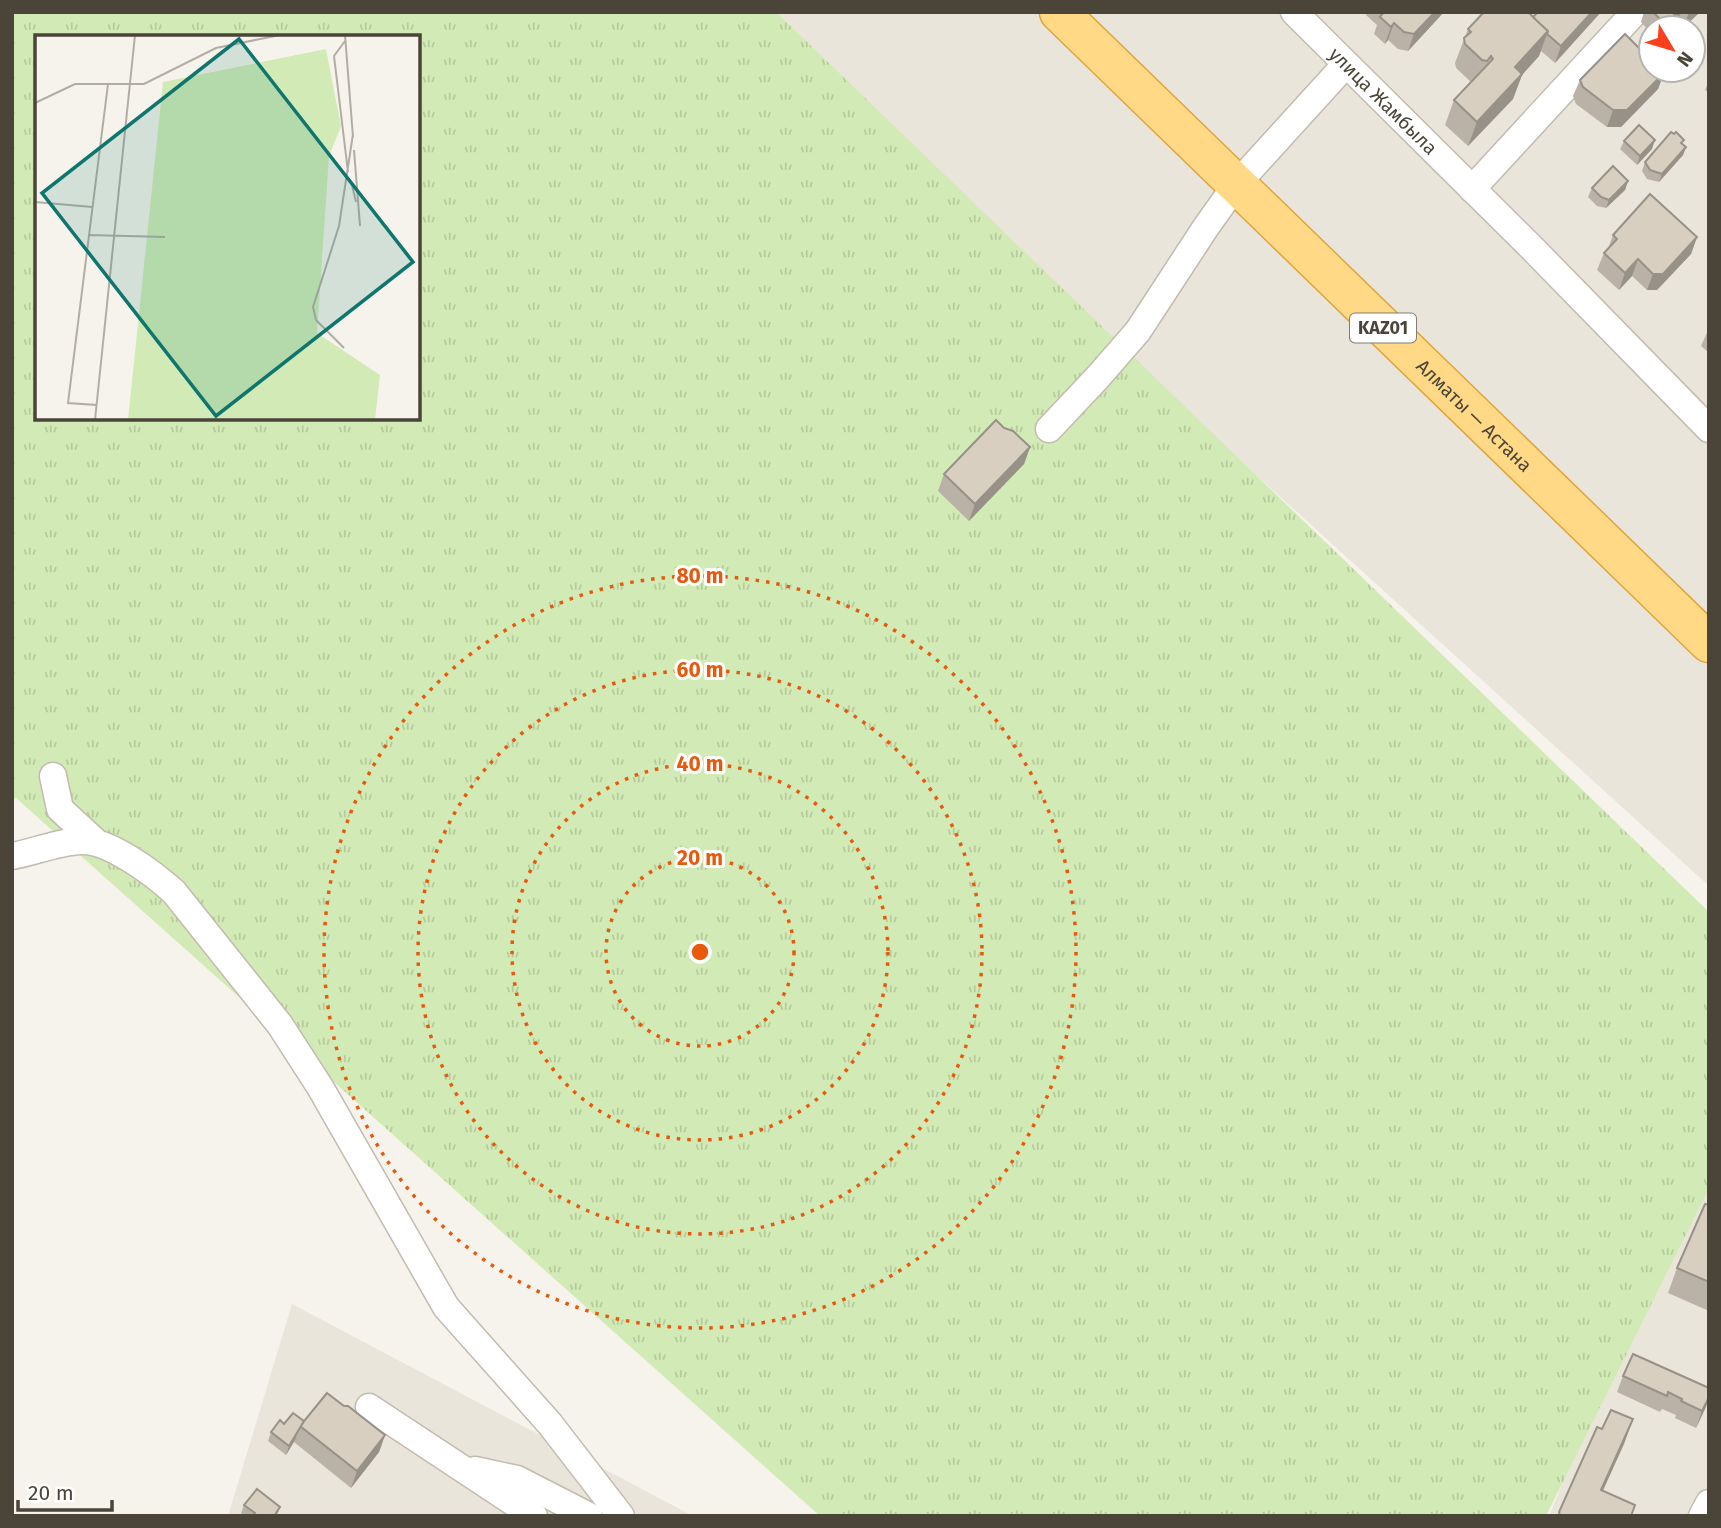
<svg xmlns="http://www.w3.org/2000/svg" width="1721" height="1528" font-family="'Fira Sans',sans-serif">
  <defs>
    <pattern id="grass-tufts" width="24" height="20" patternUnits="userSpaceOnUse" patternTransform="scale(1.75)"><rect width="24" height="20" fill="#d2eab5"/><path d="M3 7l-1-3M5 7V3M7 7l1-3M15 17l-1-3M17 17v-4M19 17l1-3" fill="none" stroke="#b6ca9c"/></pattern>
  </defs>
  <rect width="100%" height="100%" fill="#f6f3ec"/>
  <g fill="#eae5da" fill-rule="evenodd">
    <path d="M746,12h963v874zM1651,28h42v42h-42z"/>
    <path d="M1709,1124v392h-160z"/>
    <path d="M292,1304l401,212h-465z"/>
  </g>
  <path fill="url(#grass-tufts)" fill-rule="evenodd" d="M12,12h764l933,900v276l-163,328h-726l-804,-718 -4,2zM37,37h381v381h-381z"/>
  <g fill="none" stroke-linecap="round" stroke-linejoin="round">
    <g stroke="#c2bbae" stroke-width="29">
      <g id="minor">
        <path id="s1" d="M1294,12l239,237 176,180"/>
        <path d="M1472,189l163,-177"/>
        <path d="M1049,429l49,-52 40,-46 68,-104 30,-42 110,-121"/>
        <path d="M53,776l7,33 37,34"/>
        <path d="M12,856c23,-4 45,-14 69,-15 27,-2 73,33 93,51l106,133 40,62 126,220 104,117 71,92"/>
        <path d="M369,1407l165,109"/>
        <path d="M475,1470l42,9 72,37"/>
        <path d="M1702,1516l7,-13"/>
      </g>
    </g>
    <g stroke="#e0a43c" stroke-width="41">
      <g id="trunk">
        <path id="s2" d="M1059,12l650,631"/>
      </g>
    </g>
    <use href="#minor" stroke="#fff" stroke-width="26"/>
    <use href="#trunk" stroke="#ffd985" stroke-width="38"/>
  </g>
  <g fill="#bab2a6">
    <path d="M1367,12h77l-36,39 -10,-2 -10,-9 -3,4 -11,-10 3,-9 -11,-10z"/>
    <path d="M1538,12h63l-46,51 -14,-12 -2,5 -17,19 -9,24 -45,47 -23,-21 9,-25 17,-18 -15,-14 -1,-5 13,-34 65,-12z"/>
    <path d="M1644,12h56l-17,16h-1l-5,-5 -6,5h-20v5l-10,-11z"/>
    <path d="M1664,73l-6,16 -37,38h-14l-31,-23 -3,-8 7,-16z"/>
    <path d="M1709,81v12l-4,-3z"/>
    <path d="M1624,141l28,8 -15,16 -17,-16z"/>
    <path d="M1683,144l3,3 -3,8 -24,27 -12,-3 -5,-8 3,-9z"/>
    <path d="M1628,181l-3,9 -19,18 -9,-2 -9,-9 4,-9z"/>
    <path d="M1613,235l84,2 -6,17 -34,36h-10l-15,-14 -13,14 -22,-20 7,-17 4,-4z"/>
    <path d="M1709,328v25l-8,-7z"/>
    <path d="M1004,428l26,19 -6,17 -55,57 -31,-30 6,-17z"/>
    <path d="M1709,1202v109l-41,-18 9,-25z"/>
    <path d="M1623,1376l86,12v11l-13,29 -21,-10 1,-3 -14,-6 -2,3 -43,-20z"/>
    <path d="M344,1406l41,29 -6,17 -28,36 -57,-46 1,-2 -9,15 -18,-14 3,-9 13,-8 20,-3z"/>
    <path d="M244,1505l36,2 -3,9h-33l-3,-3z"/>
  </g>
  <g fill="#979187">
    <path d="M1435,12h9l-36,39 6,-17z"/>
    <path d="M1592,12h9l-46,51 6,-17z"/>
    <path d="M1677,12h4l-4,11 -6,5h-8l2,-4z"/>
    <path d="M1689,12h11l-17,16z"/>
    <path d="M1394,23l-6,17 -3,4 6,-17z"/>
    <path d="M1548,31l-9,25 -17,19 -9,24 -45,47 9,-24 38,-55z"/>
    <path d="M1664,73l-6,16 -37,38h-14l6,-17z"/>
    <path d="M1655,140l-3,9 -15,16 3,-9z"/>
    <path d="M1686,147l-3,8 -24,27 3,-8z"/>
    <path d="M1628,181l-3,9 -19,18 3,-8z"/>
    <path d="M1697,237l-6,17 -34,36h-10l6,-16z"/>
    <path d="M1638,259l-6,17 -13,14 6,-17z"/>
    <path d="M1030,447l-6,17 -55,57 6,-17z"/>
    <path d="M1709,1397l-3,10 -10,21 6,-17z"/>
    <path d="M1633,1419l-9,25 -32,71 9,-25z"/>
    <path d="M298,1431l-3,9 -9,15 3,-9z"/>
    <path d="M385,1435l-6,17 -28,36 6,-17z"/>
  </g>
  <g fill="#d8cfc1" stroke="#979187" stroke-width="2">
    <path d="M1384,12h51l-21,22 -10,-2 -10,-9 -3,4 -11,-10z"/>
    <path d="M1484,12h44l20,19 -33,36 7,7 -45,48 -23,-22 39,-41 -2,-3 -4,5 -5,-1 -17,-16 -1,-6 7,-6 -3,-3z"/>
    <path d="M1538,12h54l-31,34 -14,-12 1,-3 -15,-14z"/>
    <path d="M1653,12h24l-12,12z"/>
    <path d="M1625,34l26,26v10h10l3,3 -37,37h-14l-30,-23 -3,-7z"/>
    <path d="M1639,125l16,15 -15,16 -16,-15z"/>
    <path d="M1671,132l3,2 2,-2 8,8 -3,3 5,4 -24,27 -12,-4 -5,-8z"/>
    <path d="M1613,166l15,15 -19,19 -8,-3 -9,-9z"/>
    <path d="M1650,194l47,43 -34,37h-10l-15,-15 -13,14 -21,-20 13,-14 -4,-4z"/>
    <path d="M996,420l8,8 9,3 17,16 -55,57 -31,-30z"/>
    <path d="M1705,1204l4,1v77l-32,-14z"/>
    <path d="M1633,1354l76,34v9l-7,14 -21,-10 1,-2 -14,-7 -1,4 -44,-20z"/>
    <path d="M327,1393l17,13h4l37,29 -28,36 -57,-45z"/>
    <path d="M1611,1410l22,9 -32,71 34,15 -4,11h-71l-1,-4 38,-85 5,2z"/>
    <path d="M293,1413l11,8 -15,25 -18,-14 9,-12 4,4z"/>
    <path d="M257,1489l23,18 -6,9h-21l2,-3 -11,-8z"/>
  </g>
  <g fill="none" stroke="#e8590c" stroke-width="3.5" stroke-dasharray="3.5 7">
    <circle cx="700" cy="952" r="94"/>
    <circle cx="700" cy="952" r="188"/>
    <circle cx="700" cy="952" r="282"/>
    <circle cx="700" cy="952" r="376"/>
  </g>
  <g text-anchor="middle" stroke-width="6" stroke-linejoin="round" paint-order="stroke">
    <rect fill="#fff" stroke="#817c74" stroke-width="2" x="1350" y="313.5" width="66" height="29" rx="5"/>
    <g font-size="18" font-weight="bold" fill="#4b4439">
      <text x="1383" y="334">KАZ01</text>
    </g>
    <g font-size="19" fill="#4b4439" stroke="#fff">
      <text dy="7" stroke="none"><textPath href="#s1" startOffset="126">улица Жамбыла</textPath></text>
      <text dy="7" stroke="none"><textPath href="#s2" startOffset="579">Алматы — Астана</textPath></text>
    </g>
  </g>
  <g transform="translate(35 35)">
    <rect width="385" height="385" fill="#f6f3ec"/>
    <path d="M291,14l15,77 -12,30 -12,177 63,42 -5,45h-247l35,-338z" fill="#d2eab5"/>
    <path fill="none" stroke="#b2ada4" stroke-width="2" d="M310,0l8,102M310,6l-11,15 14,116M385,42v22M385,64v82M0,68l40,-19h69l72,-36 64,-13M319,115l6,76M316,146l5,21M0,167l57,5M53,200l77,2M309,313l-28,-28 -3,-13 26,-81 14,-92M62,370l-29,-2 40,-319M60,385l40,-385"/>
    <path fill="#0f766e" fill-opacity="0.15" stroke="#0f766e" stroke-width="3.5" d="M204,4l174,223 -197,154 -174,-223z"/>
    <rect width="385" height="385" fill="none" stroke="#4b4439" stroke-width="3.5"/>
  </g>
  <circle cx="700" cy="952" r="10" fill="#e8590c" stroke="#fff" stroke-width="3.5"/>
  <g font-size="21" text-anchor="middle" font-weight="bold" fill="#e8590c" stroke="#fff" stroke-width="6" stroke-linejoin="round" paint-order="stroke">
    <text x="700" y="583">80 m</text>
    <text x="700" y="677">60 m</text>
    <text x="700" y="771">40 m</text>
    <text x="700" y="865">20 m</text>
  </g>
  <rect width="1721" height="1528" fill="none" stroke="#4b4439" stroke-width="28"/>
  <g transform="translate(1672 49) rotate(128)"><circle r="33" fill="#ffffff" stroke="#b7b4b0" stroke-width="2"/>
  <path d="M0-5L12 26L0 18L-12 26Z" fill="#fc3f1d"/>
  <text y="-10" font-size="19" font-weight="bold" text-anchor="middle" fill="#4b4439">N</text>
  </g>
  <path d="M18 1500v10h94v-10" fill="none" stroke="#4b4439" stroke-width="3.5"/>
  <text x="28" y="1500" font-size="21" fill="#4b4439" stroke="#ffffff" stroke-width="5" paint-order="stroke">20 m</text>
</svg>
